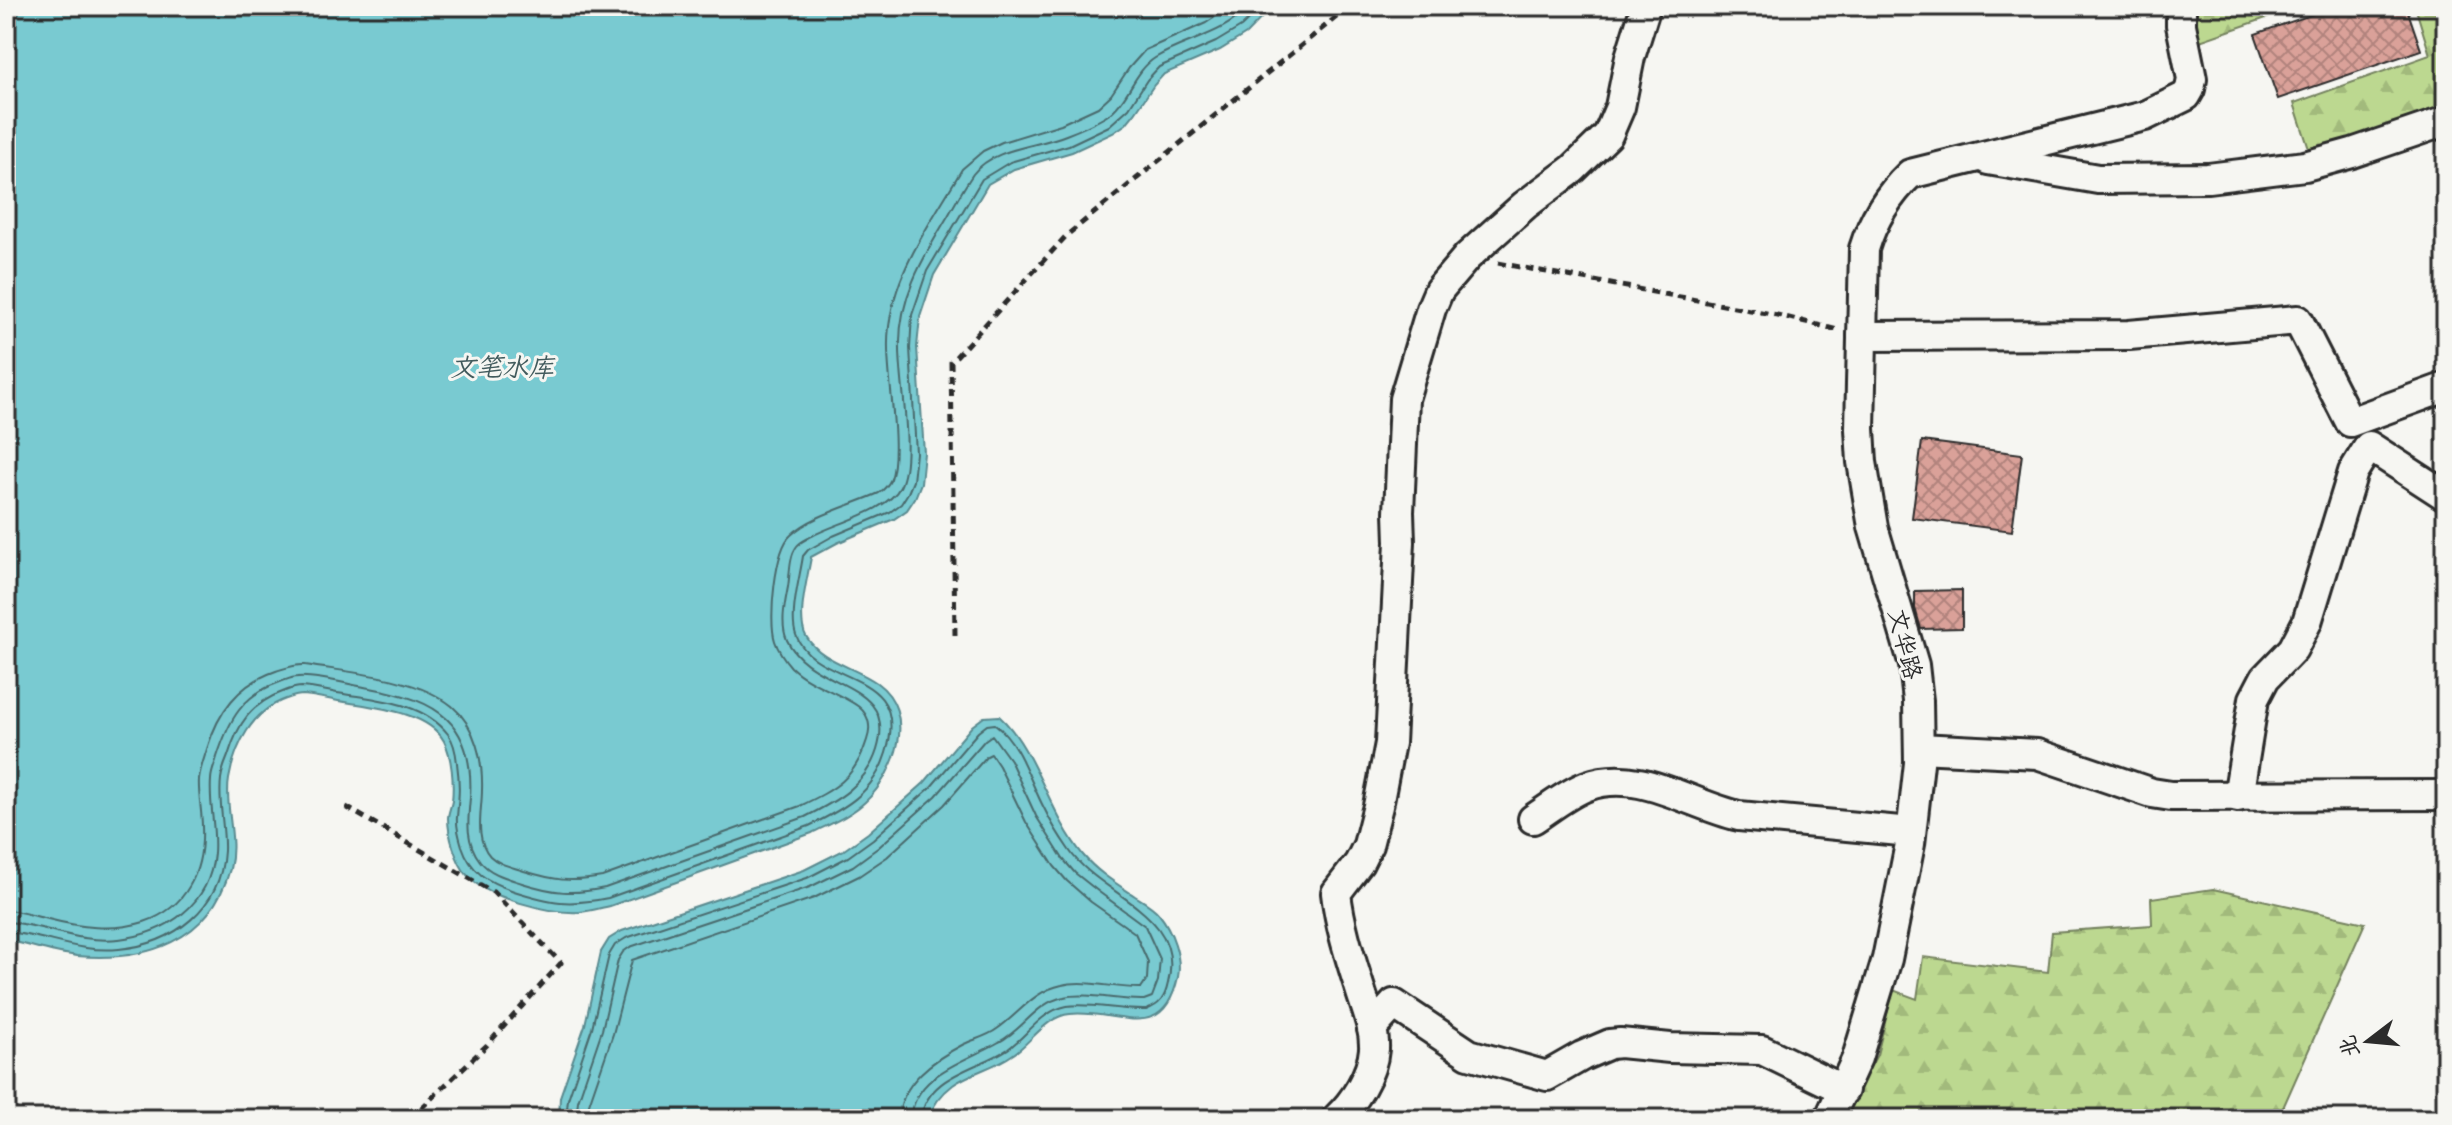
<svg xmlns="http://www.w3.org/2000/svg" width="2452" height="1125" font-family="'Architects Daughter','LXGW WenKai TC',sans-serif">
  <defs>
    <pattern id="forest-firs" width="22" height="20" patternUnits="userSpaceOnUse" patternTransform="scale(2)"><rect width="22" height="20" fill="#bcd890"/><path d="M5 1l3.5 6h-7zM16 11l3.5 6h-7z" fill="#a2ba7c"/></pattern>
    <pattern id="building-cross-hatch" width="8" height="8" patternUnits="userSpaceOnUse" patternTransform="scale(2)"><rect width="8" height="8" fill="#daa199"/><path d="M0 0l8 8M0 8l8-8" fill="none" stroke="#b1837d"/></pattern>
  </defs>
  <rect width="100%" height="100%" fill="#f6f6f2"/>
  <filter id="ink" filterUnits="userSpaceOnUse"><feTurbulence type="fractalNoise" baseFrequency=".0125" numOctaves="2"/><feDisplacementMap in="SourceGraphic" scale="16" xChannelSelector="R" yChannelSelector="G"/><feConvolveMatrix kernelMatrix="1 2 1 2 8 2 1 2 1" color-interpolation-filters="sRGB"/></filter>
  <g filter="url(#ink)">
    <g fill="url(#forest-firs)" stroke="#74825e" stroke-width="2">
      <path d="M2197,6h104l-104,36 -3,-31z"/>
      <path d="M2415,6h31v103l-32,15 -105,25 -15,-46 136,-48z"/>
      <path d="M2213,889l152,34 -87,196h-437l36,-64 16,-65 24,9 6,-42 125,15 4,-40 100,-7 -1,-27z"/>
    </g>
    <g fill="#79cad1" stroke="#5a8a8f" stroke-width="2">
      <path d="M6,6h1267l-27,28 -26,16 -56,24 -10,11 -19,28 -9,11 -13,9 -41,19 -58,17 -26,15 -54,91 -14,42 -3,30 7,106 -3,30 -6,15 -8,12 -13,9 -57,24 -26,14c-3,20 -15,61 -5,79 14,25 49,31 71,47 41,30 19,90 -12,119 -15,14 -35,22 -53,31l-202,73c-10,2 -20,5 -30,6 -28,2 -94,-14 -113,-37 -11,-13 -19,-40 -19,-57 0,-5 3,-11 4,-17 2,-17 0,-45 -8,-60 -16,-29 -70,-34 -99,-39 -14,-2 -28,-6 -42,-7 -6,0 -11,2 -17,4 -34,12 -51,46 -57,80 -5,28 9,59 1,90 -20,73 -85,93 -153,87 -24,-3 -48,-11 -71,-16z"/>
      <path d="M999,716c36,32 50,98 84,139 14,17 34,29 52,41 8,5 19,11 24,18 13,16 23,43 19,63 -15,69 -60,32 -108,37 -24,2 -39,29 -58,41 -18,13 -41,17 -59,30 -12,9 -20,20 -25,34h-369l1,-22 25,-72 16,-73 8,-13 13,-8 182,-61 40,-20 24,-17 56,-50 48,-57 12,-9z"/>
    </g>
    <g fill="none" stroke-linecap="round" stroke-linejoin="round">
      <g stroke="#4a6b6d" stroke-width="2">
        <path d="M6,910c14,1 28,6 42,9 31,8 64,13 96,3 43,-14 60,-52 58,-95 0,-16 -4,-32 -3,-48 1,-10 5,-20 8,-30 11,-37 31,-65 69,-78 10,-3 19,-7 29,-6 46,8 110,11 147,41 24,20 31,55 30,84 0,21 -8,48 8,66 9,9 23,11 34,15 30,9 46,12 78,6l198,-71c35,-17 55,-27 67,-66 4,-11 3,-24 -8,-33 -21,-15 -49,-22 -68,-40 -6,-7 -13,-17 -16,-26 -7,-21 0,-92 16,-106 21,-20 62,-30 88,-42 6,-4 9,-8 12,-14 10,-29 -3,-97 -3,-130 -2,-68 41,-123 74,-180l21,-18 19,-9 59,-18 37,-17 13,-12 18,-27 16,-18 61,-27 26,-17"/>
        <path d="M6,922c38,2 71,22 113,17 48,-6 91,-34 95,-86 2,-25 -5,-48 -3,-73 0,-8 4,-15 6,-23 12,-37 25,-62 63,-75 6,-2 12,-5 18,-5 17,-2 53,8 72,11 67,12 105,34 100,110 -2,21 -5,44 10,63 10,13 27,17 42,22 32,10 50,12 83,5l200,-71c32,-16 61,-32 72,-67 22,-71 -67,-60 -90,-110 -7,-16 -2,-37 1,-53 2,-12 1,-31 9,-41 4,-5 10,-7 15,-10 24,-13 76,-25 88,-49 15,-29 0,-103 0,-138 -2,-51 23,-91 48,-133 8,-14 16,-29 25,-42 21,-27 64,-27 93,-39 13,-5 27,-11 39,-18 23,-14 28,-45 50,-59 31,-19 70,-23 94,-52"/>
        <path d="M6,932c39,3 71,21 113,17 54,-5 102,-40 105,-98 1,-24 -6,-48 -3,-72 1,-8 4,-16 7,-23 10,-33 23,-53 57,-65 5,-2 11,-4 17,-4 14,1 28,5 42,7 36,6 80,9 104,40 6,8 8,19 9,29 3,22 2,32 0,54 -1,10 2,19 5,29 9,27 26,36 52,45 38,12 54,15 94,7l201,-72c35,-17 65,-33 77,-73 27,-87 -71,-66 -90,-118 -7,-20 4,-58 7,-79l5,-6 25,-14 57,-24 11,-8 7,-11 5,-12 3,-28 -6,-105 2,-33 15,-44 55,-92 28,-17 59,-17 40,-19 20,-18 18,-28 12,-13 57,-25 25,-15 22,-21"/>
        <path d="M566,1119l2,-20 24,-71 17,-73 6,-10 11,-7 181,-60 41,-21 25,-18 57,-51 48,-56 9,-7 8,-1c25,19 35,58 49,84 7,15 16,29 25,42 32,47 117,62 99,133 -3,15 -8,22 -22,27 -24,1 -58,-8 -79,-4 -26,5 -39,29 -59,43 -30,20 -82,26 -87,70"/>
        <path d="M576,1119l2,-18 24,-71 16,-70 5,-8 7,-5 180,-60 43,-21 26,-19 57,-51 49,-56 7,-5 18,25 26,56 27,43 12,14 24,19 46,34 15,33 -2,22 -6,16 -8,3c-24,1 -59,-8 -80,-3 -29,6 -40,32 -65,45 -32,19 -85,31 -88,77"/>
        <path d="M588,1119l1,-15 24,-70 19,-74 182,-62 45,-22 28,-19 57,-52 43,-49 4,-2 8,12 27,56 28,44 13,15 24,21 44,31 13,29 -1,17 -6,9c-24,1 -56,-9 -79,-3 -29,6 -42,28 -65,44 -9,7 -22,10 -33,15 -29,15 -64,38 -65,75"/>
      </g>
    </g>
    <g fill="url(#building-cross-hatch)" stroke="#2b2b2b" stroke-width="2">
      <path d="M2337,6h69l15,44 -143,49 -23,-65z"/>
      <path d="M1922,441l100,13 -10,77 -100,-13z"/>
      <path d="M1962,590v38l-41,1 -6,-21v-17z"/>
    </g>
    <g fill="none" stroke-linecap="round" stroke-linejoin="round">
      <g stroke="#2b2b2b" stroke-width="34">
        <g id="minor">
          <path d="M1988,160l110,19 110,-1 97,-12 47,-13 94,-32"/>
          <path d="M1862,336l267,-1 169,-15 52,102 96,-35"/>
          <path d="M1919,748l118,6 115,39 19,3 275,-1"/>
          <path d="M2238,797l16,-98 11,-21 28,-29 14,-27 46,-150 16,-26 77,50"/>
          <path d="M1533,819c17,-11 35,-26 54,-33 52,-19 103,19 152,30l172,16"/>
          <path d="M1372,1028l22,-24 75,50 78,22 35,-20 28,-12 10,-1 50,5 92,2 82,40"/>
          <path d="M1336,1119c18,-17 36,-44 38,-70 1,-20 -8,-40 -14,-60 -10,-32 -20,-62 -24,-96l23,-30 9,-18 10,-39 12,-63 10,-201 -1,-30 5,-113 27,-90 8,-19 28,-33 58,-52 48,-36 35,-34 12,-28 10,-50 16,-51"/>
          <path d="M1829,1119l28,-61 30,-99 23,-115 9,-81 -1,-62 -4,-36 -41,-138 -11,-65 -2,-33 4,-180c9,-30 23,-53 46,-75l235,-58 41,-20 4,-7 2,-10 -11,-54v-19"/>
        </g>
      </g>
      <g stroke="#2b2b2b" stroke-width="5" stroke-dasharray="8 6" stroke-linecap="butt">
        <path d="M1498,263l279,52 61,15"/>
        <path d="M955,635l-4,-273 116,-127 283,-229"/>
        <path d="M346,807l147,85 68,71 -74,82 -77,74"/>
      </g>
      <use href="#minor" stroke="#f6f6f2" stroke-width="28"/>
    </g>
  </g>
  <g text-anchor="middle" stroke-width="6" stroke-linejoin="round" paint-order="stroke">
    <g font-size="24" fill="#2b2b2b" stroke="#f6f6f2">
      <text transform="translate(1905 644) rotate(76)" y="8">文华路</text>
    </g>
    <g font-size="26" font-style="italic" fill="#425b5d" stroke="#f6f6f2">
      <text x="502" y="376">文笔水库</text>
    </g>
  </g>
  <rect width="2452" height="1125" fill="none" stroke="#f6f6f2" stroke-width="32"/>
  <rect x="16" y="16" width="2420" height="1093" fill="none" stroke="#2b2b2b" stroke-width="3" filter="url(#ink)"/>
  <g transform="translate(2368 1041) rotate(254)" stroke="#f6f6f2" stroke-width="6" paint-order="stroke">
  <path d="M0-6L14 30L0 20L-14 30Z" fill="#2b2b2b"/>
  <text y="-12" font-size="22" font-weight="bold" text-anchor="middle" fill="#2b2b2b">北</text>
  </g>
</svg>
